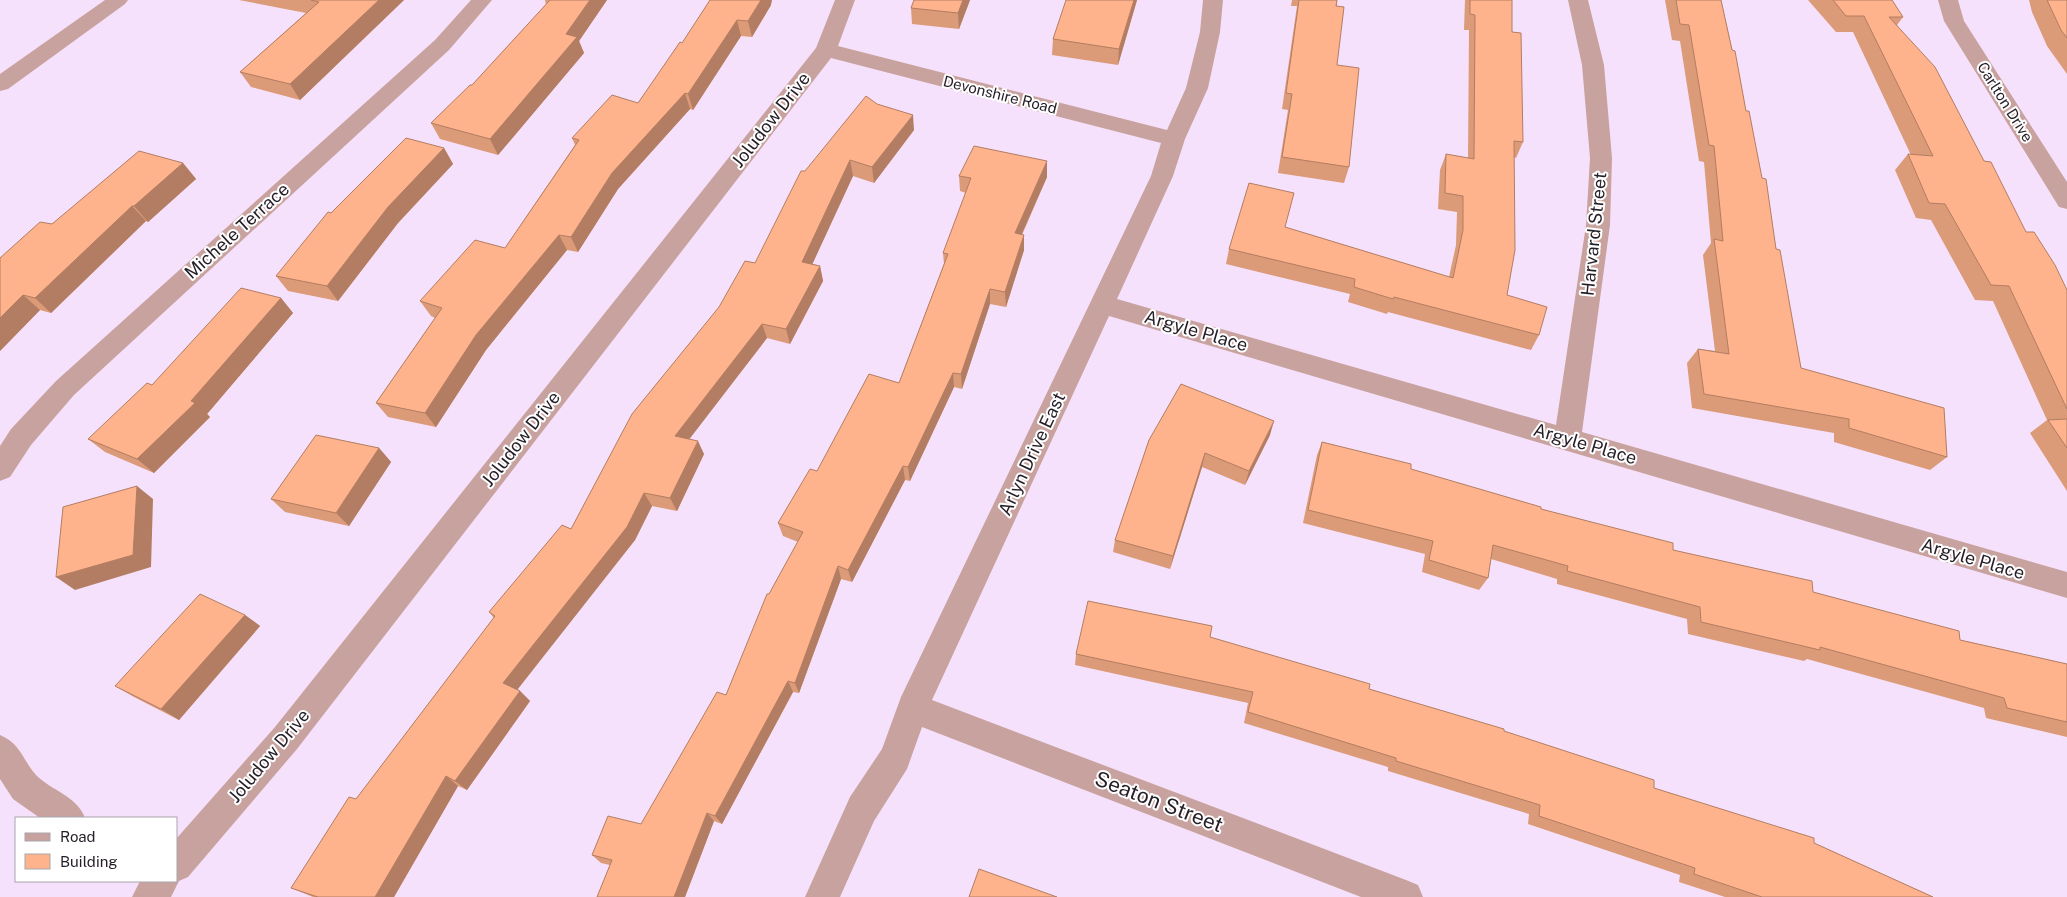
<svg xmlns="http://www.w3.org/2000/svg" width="2067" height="897" font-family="'Public Sans',sans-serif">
  <rect width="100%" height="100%" fill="#f6e1fc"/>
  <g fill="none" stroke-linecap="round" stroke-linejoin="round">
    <g fill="#c8a29e" fill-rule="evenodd">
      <path d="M105,0h23l-3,4 -117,85 -8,2v-17z"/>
      <path d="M471,0h21l-43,50 -375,345 -43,50 -21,32 -10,4v-35l11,-17 45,-48 379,-341z"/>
      <path d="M835,0h20l-17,46 329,84 19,-42 14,-56 3,-32h20l-3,32 -12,56 -23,51 -12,37 -56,123 439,126 30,-200 4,-67 -8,-93 -14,-65h20l16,65 8,93 -2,67 -28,207 485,140v26l-958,-282 -177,384 474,180 12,5 5,12h-62l-439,-170 -15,42 -33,52 -34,76h-35l45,-100 32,-48 19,-52 250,-521 10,-33 -330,-85 -534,691 -109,128 -9,4 -8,16h-39l8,-16h36v-42l99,-112 541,-679z"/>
      <path d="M1938,0h20l6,21 103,161v27l-8,-2 -115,-186z"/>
      <path d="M0,735c21,9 22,24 36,40 16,16 41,21 49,43h-45l-27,-19 -13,-20z"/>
    </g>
  </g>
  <g fill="#db9a78">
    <path d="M239,0h165l-104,100 -49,-13 -11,-15 66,-59z"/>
    <path d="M545,0h62l-28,41 5,12 -86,102 -58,-16 -9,-16 41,-38 74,-80z"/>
    <path d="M970,0l-11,29 -47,-5 -1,-16z"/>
    <path d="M1137,0l-19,65 -66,-10 1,-16z"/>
    <path d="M1292,0h45v65l12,102 -5,16 -66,-10 10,-63 -6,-1 15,-103h-6z"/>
    <path d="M1465,0h47v32l11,110 -7,16 -2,-1 -7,138 32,40 -8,15 -143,-38 -1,2 -39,-12 2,-8 -124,-30 3,-15 56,-22 164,50 7,-32 1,-33 -19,-3 2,-39 6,-16 22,4 1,-128h-5z"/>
    <path d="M1665,0h56l25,111 55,257 146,89 -17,13 -96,-28v-9l-142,-25 -5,-45 11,-14 17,2 -12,-96 8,-12 -7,-81 -5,-1 -19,-120 -8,-1z"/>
    <path d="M1808,0h84l11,17 -6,8 87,136 42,71 41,58v201l-37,-58 17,-13 -54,-119 -18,-1 -44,-80 -15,-2 -21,-48 13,-16 3,1 -58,-123h-17z"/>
    <path d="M2029,0h38v74l-20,-28 -15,-34z"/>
    <path d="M771,5l-19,32 -11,-1 -48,74 -3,-1 -72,80 -40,63 -11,-2 -81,100 -50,77 -48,-10 -12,-14 59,-85 -4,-2 -11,-15 85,-53 70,-103 -3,-7 66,-35 44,-60z"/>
    <path d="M914,130l-40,53 -21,-7 -41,88 8,2 3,15 -33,63 -23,-6 -78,101 15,15 -27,57 -25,-5 -17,34 -118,149 3,2 10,10 -63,89 -9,-4 -64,111h-81l-22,-9 65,-89 138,-181 -5,-6 82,-83 184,-266 50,-92z"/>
    <path d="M444,148l9,16 -55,59 -60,78 -50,-10 -12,-15 55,-63z"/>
    <path d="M183,163l13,16 -48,43 -2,-1 -95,92 -11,-3 -40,41 52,-127z"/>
    <path d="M959,176l88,1 -25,58 2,15 -18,57 -16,-3 -28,85 -8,-2 -44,94 -5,-1 -53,102 -11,-3 -42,114 -6,-1 -71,132 -8,-3 -29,76h-88l13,-32 -9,-2 -9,-8 49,-31 85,-129 43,-101 29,-52 -15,-6 -5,-13 39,-52 82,-88 45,-119 -1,-11 23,-60 -6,-2z"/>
    <path d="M281,298l12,15 -86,101 3,3 -56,56 -49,-21 -17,-13 64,-54z"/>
    <path d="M1270,435l-25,50 -43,-18 -32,102 -57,-17 2,-12 34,-100z"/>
    <path d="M1322,442l351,108 140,42 147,48 107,24v73l-81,-19 -2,-10 -177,-49 -3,2 -116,-27 -1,-15 -130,-35v-5l-66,-20 -3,19 -9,12 -57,-18 3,-18 -122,-31 14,-68z"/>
    <path d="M379,448l12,14 -42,64 -64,-14 -14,-13z"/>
    <path d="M245,615l15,11 -81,94 -45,-23 -19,-11z"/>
    <path d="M1210,637l159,52 135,42 150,57 160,55 119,54h-208l-46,-15 1,-7 -152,-51 1,-10 -141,-43v-4l-144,-44 4,-20 -173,-38 1,-11z"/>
  </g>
  <g fill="#b27d62">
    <path d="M379,0h25l-104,100 -10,-16z"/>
    <path d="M590,0h17l-28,41 5,12 -86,102 -8,-16z"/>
    <path d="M761,0h11l-1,5 -19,32 -4,-16z"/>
    <path d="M963,0h7l-11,29 -1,-16z"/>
    <path d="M1134,0h3l-19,65 1,-16z"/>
    <path d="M737,20l4,16 -48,74 -5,-16z"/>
    <path d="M685,93l5,16 -72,80 -40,63 -7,-15 41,-64z"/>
    <path d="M913,115l1,15 -40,53 -2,-16z"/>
    <path d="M444,148l9,16 -55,59 -60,78 -11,-15 61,-79z"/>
    <path d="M850,160l3,16 -47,102 -4,-16z"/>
    <path d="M1047,161v16l-32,72v-16z"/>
    <path d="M183,163l13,16 -48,43 -14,-16z"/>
    <path d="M132,206l14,15 -95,92 -16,-15z"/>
    <path d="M559,235l8,15 -81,100 -50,77 -11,-14 51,-78z"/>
    <path d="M1024,235v15l-18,57 -1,-15z"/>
    <path d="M820,266l3,15 -33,63 -4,-15z"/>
    <path d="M990,289v15l-28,85 -1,-15z"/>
    <path d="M23,295l17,15 -40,41v-33z"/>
    <path d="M281,298l12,15 -86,101 3,3 -56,56 -17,-14 54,-58z"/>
    <path d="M762,324l5,14 -86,112 -6,-14z"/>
    <path d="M953,373l1,14 -44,94 -2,-14z"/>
    <path d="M1274,421l-4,14 -25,50 4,-14z"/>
    <path d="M698,441l6,13 -27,57 -7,-13z"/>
    <path d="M379,448l12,14 -42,64 -13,-13z"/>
    <path d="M1205,453l-3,14 -32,102 3,-13z"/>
    <path d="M903,466l2,14 -53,102 -4,-12z"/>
    <path d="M137,486l16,13 -2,68 -76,23 -19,-13z"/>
    <path d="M644,493l8,13 -17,34 -121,154 -11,-11z"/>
    <path d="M838,566l3,13 -42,114 -4,-10z"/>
    <path d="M245,615l15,11 -81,94 -18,-11z"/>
    <path d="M788,681l5,11 -71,132 -7,-8z"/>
    <path d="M520,691l10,10 -63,89 -12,-9z"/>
    <path d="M446,776l12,10 -64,111h-19z"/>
    <path d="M707,813l7,8 -29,76h-11z"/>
  </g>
  <g fill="#ffb38c" stroke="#b27d62">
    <path d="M311,0h68l-89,84 -50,-12 79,-70z"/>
    <path d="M550,0h40l-24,34 11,3 -87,102 -59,-16 39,-38h2z"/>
    <path d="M710,0h51l-13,21 -11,-1 -49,74 -3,-1 -73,80 -41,64 -12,-2 -83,100 -51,78 -49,-10 66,-95 -22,-7 55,-61 30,8 74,-108 -7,-2 40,-43 26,8 42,-61 2,1z"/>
    <path d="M914,0h49l-5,13 -47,-5z"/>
    <path d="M1066,0h68l-15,49 -66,-10z"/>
    <path d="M1299,0h38l-1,6 8,1 -7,58 22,3 -10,99 -67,-10 10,-63 -6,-1z"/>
    <path d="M1470,0h42v32l9,1 2,109 -9,-1 1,109 -8,45 40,12 -8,28 -145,-38 -1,2 -39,-12 1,-8 -126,-30 20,-66 45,10 -9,34 168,51 10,-48v-34l-18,-3 1,-39 28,5 1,-144 -5,-1z"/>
    <path d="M1676,0h45l11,50 3,1 11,60h3l13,67 4,1 10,70 4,1 21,118 143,40 3,49 -98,-29v-9l-145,-25 -6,-45 31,5 -15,-115 9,2 -9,-95 -5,-1 -20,-120 -9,-1z"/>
    <path d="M1833,0h59l11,17h-14l46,50 49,94 7,1 35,70h8l21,33 12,25v119l-58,-123 -18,-1 -46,-81 -16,-1 -21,-49 25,2 -69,-140h-18z"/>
    <path d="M2047,0h20v38l-6,-8z"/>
    <path d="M866,96l11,8 36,11 -41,52 -22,-7 -48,102 18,4 -34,63 -24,-5 -87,112 23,5 -28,57 -26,-5 -17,34 -124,156 17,8 -65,90 -9,-5 -71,121h-57l-27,-9 58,-91 7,2 139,-183 -6,-4 73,-87 9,4 61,-115 87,-107 26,-46 10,2 46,-92h4z"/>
    <path d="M406,138l38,10 -56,59 -61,79 -51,-10 52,-64 3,1z"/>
    <path d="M974,146l73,15 -32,72 9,2 -19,57 -15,-3 -29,85 -8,-1 -45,94 -5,-1 -55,104 -10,-4 -43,117 -7,-2 -73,135 -8,-3 -33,84h-77l15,-37 -20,-5 16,-39 33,8 76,-132 9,3 41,-101h2l34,-62 -25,-9 32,-54 7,2 52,-97 30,9 49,-129 -5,-1 28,-75 -12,-2z"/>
    <path d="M139,151l44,12 -49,43h-2l-97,92 -12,-3 -23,23v-60l40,-36 12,2z"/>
    <path d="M241,288l40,10 -90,103 4,2 -58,56 -49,-20 59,-56 5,2z"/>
    <path d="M1181,384l93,37 -25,50 -44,-18 -32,103 -58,-16 34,-100z"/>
    <path d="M2067,419v29l-19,-28z"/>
    <path d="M316,435l63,13 -43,65 -65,-14z"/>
    <path d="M1322,442l89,22v5l130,38v2l132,34v7l139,31 1,11 146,39 1,9 107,24v58l-60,-14 -3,-10 -184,-51v3l-119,-28 -1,-15 -133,-36 1,-5 -75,-21 -5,33 -59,-18 4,-19 -125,-31z"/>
    <path d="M137,486l-4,69 -77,22 7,-70z"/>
    <path d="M200,594l45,21 -84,94 -46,-23z"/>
    <path d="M1088,601l124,25 -2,11 160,47 -1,5 135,40v2l150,49v8l160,50v5l119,54h-171l-68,-23 1,-6 -156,-52 1,-11 -144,-44v-3l-148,-46 5,-20 -177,-38z"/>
    <path d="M979,869l78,28h-88z"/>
  </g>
  <g text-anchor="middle" stroke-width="4" stroke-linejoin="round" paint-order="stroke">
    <g font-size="15" fill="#251e27" stroke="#fff">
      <text transform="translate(1000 95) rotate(14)" y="5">Devonshire Road</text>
      <text transform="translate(2005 102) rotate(58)" y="5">Carlton Drive</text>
    </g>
    <g font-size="18" fill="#251e27" stroke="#fff">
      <text transform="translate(771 120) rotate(-52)" y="6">Joludow Drive</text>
      <text transform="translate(237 231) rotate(-42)" y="6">Michele Terrace</text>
      <text transform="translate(1594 234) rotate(-84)" y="6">Harvard Street</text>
      <text transform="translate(1196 331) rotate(16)" y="6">Argyle Place</text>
      <text transform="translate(521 439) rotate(-52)" y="6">Joludow Drive</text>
      <text transform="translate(1585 444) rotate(16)" y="6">Argyle Place</text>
      <text transform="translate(1032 454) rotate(-65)" y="6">Arlyn Drive East</text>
      <text transform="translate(1973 559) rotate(16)" y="6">Argyle Place</text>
      <text transform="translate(269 756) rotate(-50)" y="6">Joludow Drive</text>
    </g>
    <g font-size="21" fill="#251e27" stroke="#fff">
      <text transform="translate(1159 802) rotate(21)" y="7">Seaton Street</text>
    </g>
  </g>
  <rect x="15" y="817" width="162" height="65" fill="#ffffff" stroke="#a8a5a9"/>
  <rect x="25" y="833" width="25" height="8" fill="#c8a29e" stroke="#a8a5a9"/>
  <text x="60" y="842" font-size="15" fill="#251e27">Road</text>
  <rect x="25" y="854" width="25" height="15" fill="#ffb38c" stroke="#a8a5a9"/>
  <text x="60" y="867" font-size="15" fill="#251e27">Building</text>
</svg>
